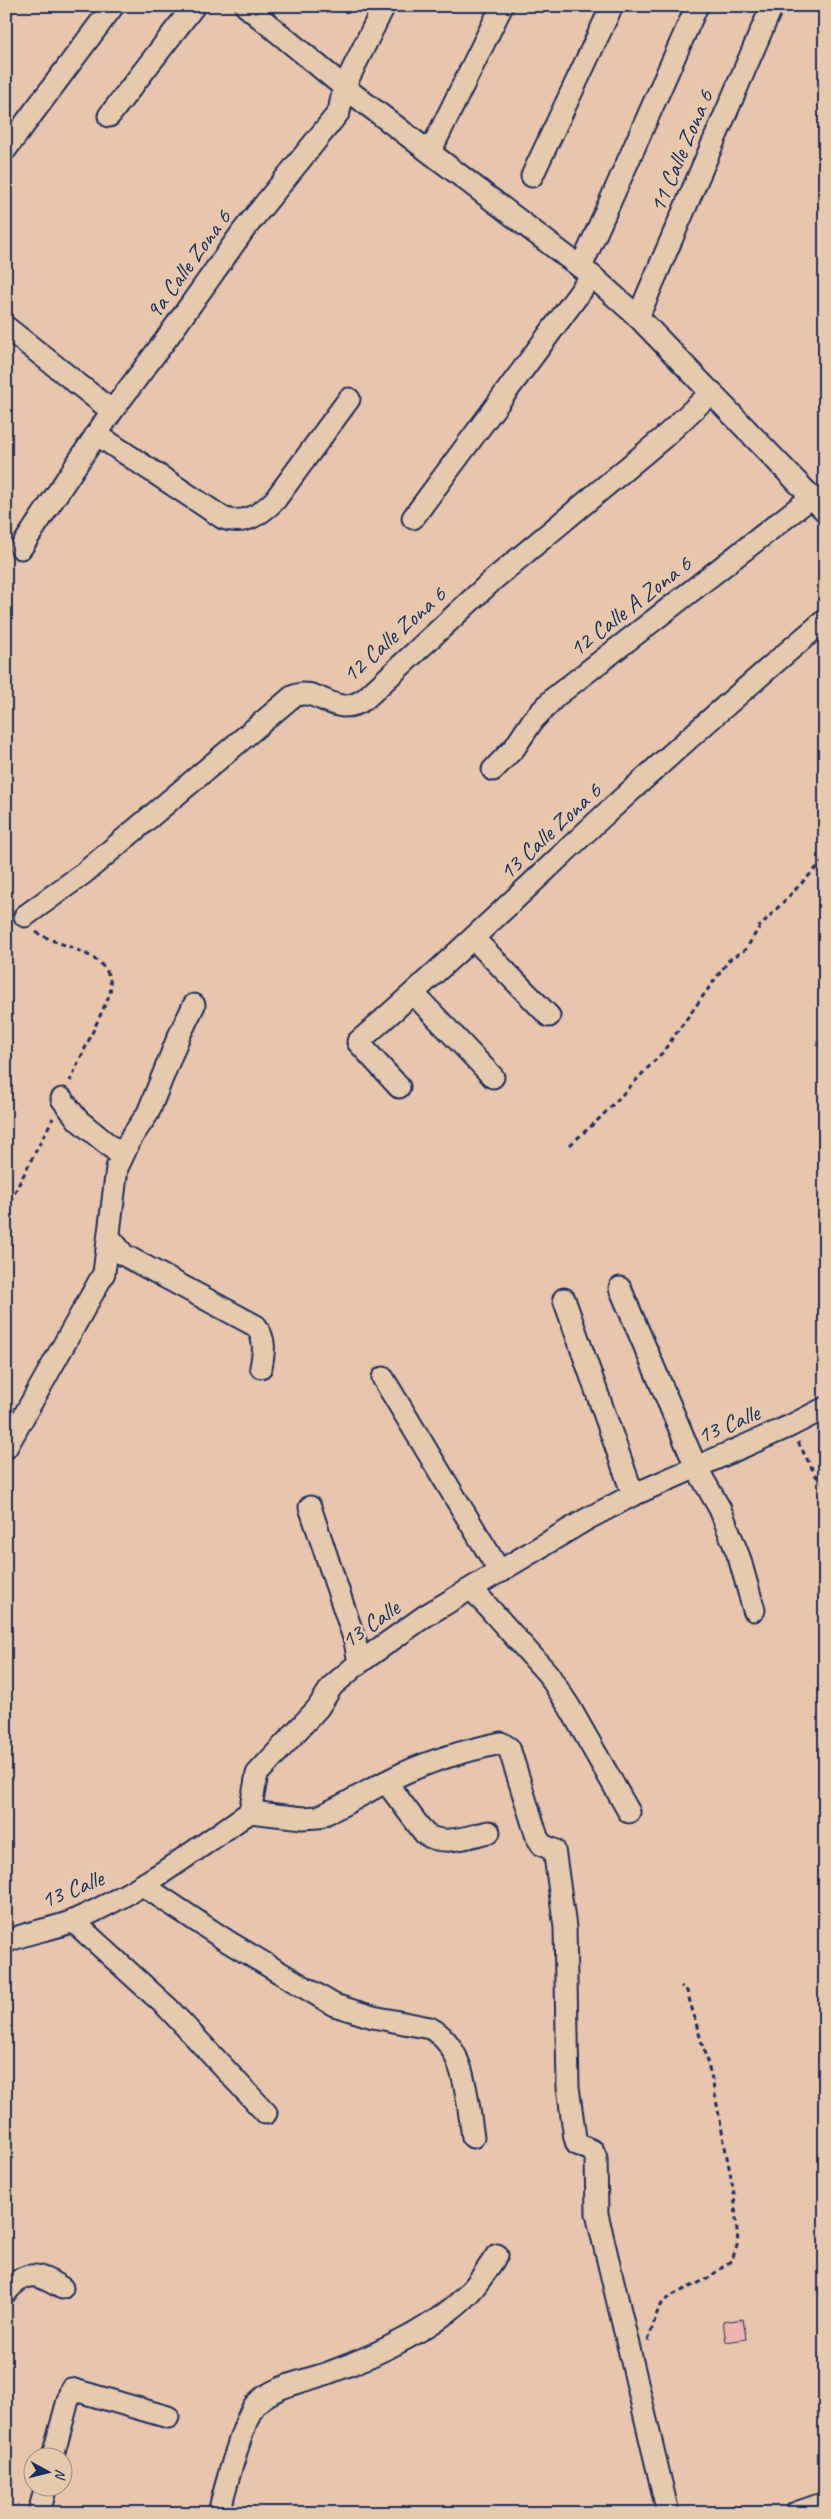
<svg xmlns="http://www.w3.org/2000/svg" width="831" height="2519" font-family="Caveat,sans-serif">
  <rect width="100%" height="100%" fill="#e7c6ad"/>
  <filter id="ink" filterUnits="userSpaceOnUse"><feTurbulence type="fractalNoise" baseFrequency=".02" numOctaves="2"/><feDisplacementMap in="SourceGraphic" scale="10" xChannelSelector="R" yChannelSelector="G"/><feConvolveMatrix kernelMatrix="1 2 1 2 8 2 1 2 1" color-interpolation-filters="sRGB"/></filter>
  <g filter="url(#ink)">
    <path fill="#efb4af" stroke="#1b2f5e" d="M743,2319l3,20 -20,3 -3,-20z"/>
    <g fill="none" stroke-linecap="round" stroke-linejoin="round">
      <g stroke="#1b2f5e" stroke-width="25">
        <g id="minor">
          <path d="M246,6l98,81 248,189 46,41 187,194"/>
          <path d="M109,116l85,-110"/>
          <path d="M6,149l107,-143"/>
          <path d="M430,152l72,-146"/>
          <path d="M532,176l80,-170"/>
          <path d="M581,267l116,-261"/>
          <path d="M638,317l134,-311"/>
          <path d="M6,327l106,84"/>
          <path d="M96,434l127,84c21,8 38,-4 52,-18l74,-101"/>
          <path d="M413,518l179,-242"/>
          <path d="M21,548l91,-137 55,-73 76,-107 96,-119 5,-25 40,-81"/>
          <path d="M493,770l22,-23 18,-27 22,-23 257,-200"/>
          <path d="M25,916l59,-43 208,-176c26,-14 43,25 74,1l128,-119 169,-141 49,-46"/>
          <path d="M474,939l75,77"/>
          <path d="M414,994l79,83"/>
          <path d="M399,1087l-41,-45c83,-72 162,-148 242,-223 74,-68 148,-134 225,-199"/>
          <path d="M62,1099l16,21 44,36"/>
          <path d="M110,1238l14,17 132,71c10,14 8,26 5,41"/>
          <path d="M620,1288l76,179 24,42 19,48 15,53"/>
          <path d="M564,1299l69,196"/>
          <path d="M383,1378l117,194"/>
          <path d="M6,1448l98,-175 13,-105 14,-30 17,-25 30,-75 16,-33"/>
          <path d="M310,1507l45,134 4,22"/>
          <path d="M472,1589l76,85 22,34 59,104"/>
          <path d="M386,1782l39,52c19,13 44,2 64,-2"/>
          <path d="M250,1812l53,6 15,-1c30,-13 57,-31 86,-44 31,-14 64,-23 97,-30l8,5 28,89 5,8 12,5 1,6 10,71 3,160 7,51 2,6 16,7 3,7 1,56 71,299"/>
          <path d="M144,1886l83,55 107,64 39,12 57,11c36,19 37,73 43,109"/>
          <path d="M73,1921l95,87 98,105"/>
          <path d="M6,1942c22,-11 47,-12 69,-22 65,-28 118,-68 175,-108l7,-38 61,-66 14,-22 27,-23 66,-47 162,-97 46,-24 157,-69 35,-18"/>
          <path d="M6,2292c21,-24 32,-18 56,-4"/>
          <path d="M53,2456l18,-67 97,28"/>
          <path d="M39,2513l7,-27"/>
          <path d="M219,2513c5,-21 25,-95 36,-108 17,-19 51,-24 73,-32 47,-17 115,-48 147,-87 8,-10 15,-21 22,-31"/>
          <path d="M796,2513l29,-10"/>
        </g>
      </g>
      <g stroke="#1b2f5e" stroke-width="3" stroke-dasharray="5 4" stroke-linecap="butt">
        <path d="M6,739l1,60 3,23 -4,4"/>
        <path d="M36,932c26,17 81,20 74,62l-40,87"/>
        <path d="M570,1145l31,-28 61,-64 67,-93 17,-11 14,-23 65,-67"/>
        <path d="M6,1209l47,-91"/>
        <path d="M798,1442l18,34 9,9"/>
        <path d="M648,2341l9,-28 6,-11 7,-6 37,-17 25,-19 6,-17 -4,-50 -22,-114 -25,-88 -6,-5"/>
      </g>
      <use href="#minor" stroke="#e5caad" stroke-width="21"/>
    </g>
  </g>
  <g text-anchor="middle" stroke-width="5" stroke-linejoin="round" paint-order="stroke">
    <g font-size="24" fill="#1b2f5e" stroke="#e5caad">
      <text transform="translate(681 151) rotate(-67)" y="8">11 Calle Zona 6</text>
      <text transform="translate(188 264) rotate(-54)" y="8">9a Calle Zona 6</text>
      <text transform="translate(630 606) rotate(-38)" y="8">12 Calle A Zona 6</text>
      <text transform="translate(394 634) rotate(-42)" y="8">12 Calle Zona 6</text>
      <text transform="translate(550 831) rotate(-43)" y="8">13 Calle Zona 6</text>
      <text transform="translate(728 1424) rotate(-23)" y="8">13 Calle</text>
      <text transform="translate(370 1624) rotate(-35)" y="8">13 Calle</text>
      <text transform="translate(72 1889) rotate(-22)" y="8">13 Calle</text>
    </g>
  </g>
  <rect width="831" height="2519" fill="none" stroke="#e5caad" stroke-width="25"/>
  <rect x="12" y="12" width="806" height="2494" fill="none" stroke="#1b2f5e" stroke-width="2" filter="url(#ink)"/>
  <g transform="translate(48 2472) rotate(97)"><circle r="24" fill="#e5caad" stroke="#948c8d"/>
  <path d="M0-4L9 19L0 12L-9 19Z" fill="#1b2f5e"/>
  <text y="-8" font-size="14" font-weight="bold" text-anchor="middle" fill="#1b2f5e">N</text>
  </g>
</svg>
